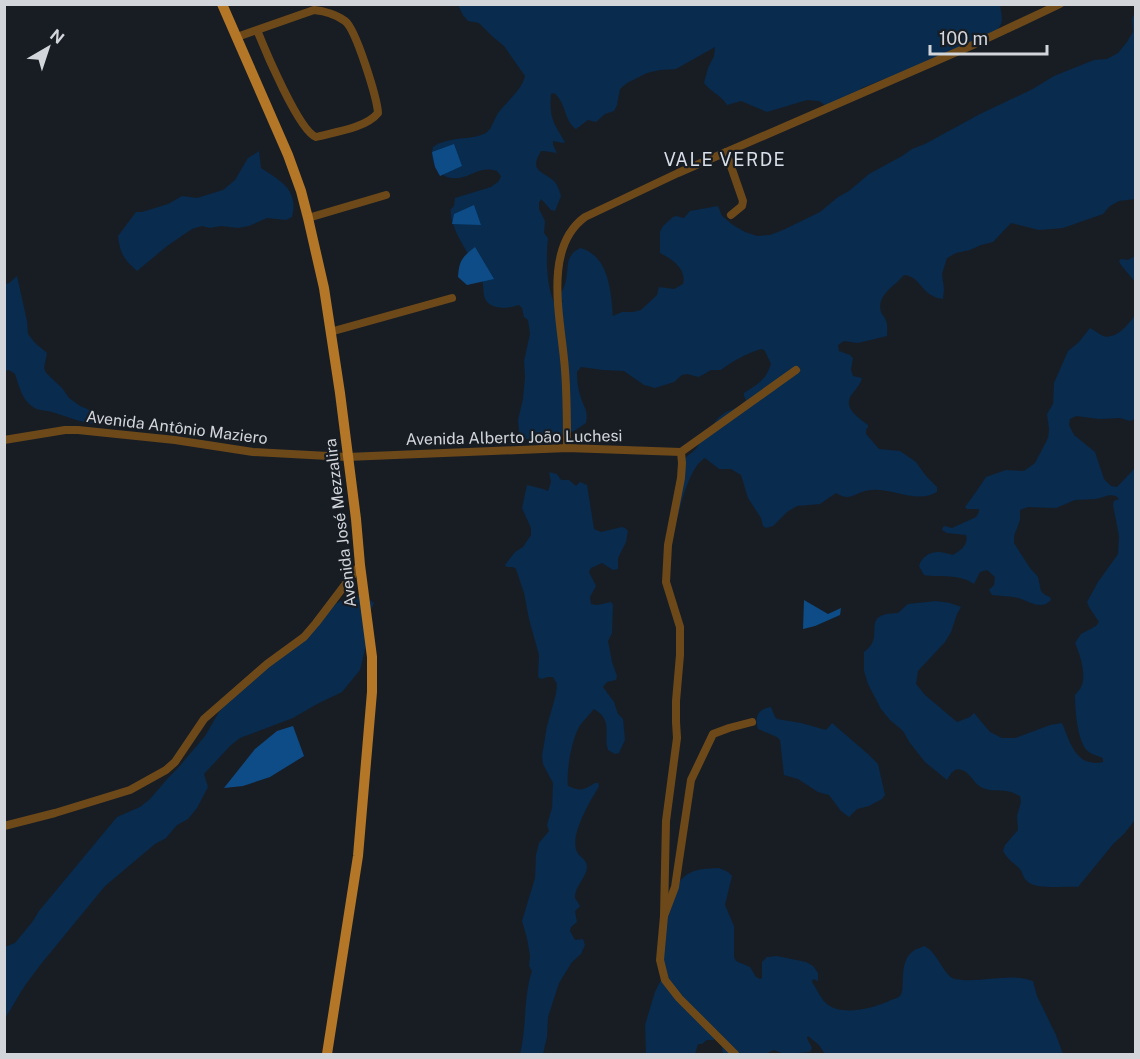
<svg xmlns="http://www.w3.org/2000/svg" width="1140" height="1059" font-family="'Public Sans',sans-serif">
  <rect width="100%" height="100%" fill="#181d24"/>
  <g fill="#082b4e">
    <path d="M458,5h542c1,9 5,17 -3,25l-59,28 -76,30 -11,11 -22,9 -10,-7 -12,-1 -40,12 -26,-11 -14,4c-6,-10 -15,-12 -23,-22l4,-15 6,-12 1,-9 -39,22 -16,1 -13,3 -20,10 -7,6 -3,16 -3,6 -9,3 -9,8 -8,-2 -12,9c-12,-8 -10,-27 -22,-36l-3,1c-2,24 2,28 14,48l-2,1 -10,-2v4l4,8 -13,-2h-3c-13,21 3,20 14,31 3,4 5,10 6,14l-6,15 -4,-1 -10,-11 -2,4v6l6,12 -1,12 4,5c-2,18 -2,47 6,64l5,1 4,-2 -4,-4c2,-4 5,-9 6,-13 5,-16 -2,-27 15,-36 29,7 31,44 33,68l9,-4h11l8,-2 16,-15 2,-8 15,2 9,-5c4,-15 -11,-25 -23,-31v-21l3,-6 10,-9 3,-1 8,2 6,-7 28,-5 4,10 11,9 12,7 12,4 13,-1 13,-5 37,-18 18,-15 11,-6 20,-17 33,-18 10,-7 13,-5 55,-30 51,-24 23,-14 40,-16 13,-1 11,-6 9,-11 6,-10 -1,-13 3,-7v187l-16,2 -9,5 -7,8 -40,14 -24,2 -28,-7 -18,19 -12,3 -11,5 -14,3 -9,5 -5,16 2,15 -1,10c-3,-1 -7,-1 -10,-3 -12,-6 -15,-20 -29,-21 -9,11 -28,20 -23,37 1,3 4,5 5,9 2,4 1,10 1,15l-29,7 -14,-2 -6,4 1,6 11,4 3,3 -2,12 2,6 9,2c-2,7 -6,11 -10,16 -10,14 6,23 16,31v2l-2,3v4l13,15 21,2 16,11 10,14 11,11v5c-20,12 -45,-4 -66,-2 -16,1 -20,13 -35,3l-16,11 -23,2 -10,6 -14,14 -7,2 -3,-2 -2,-8 -13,-20 -7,-23 -10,-6h-12l-14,-11c-16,9 -24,47 -29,65l9,-65 10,-8 23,-32 8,-6 13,-5 7,-7 -2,-4v-3c14,-9 22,-13 27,-29l-6,-13 -3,-2c-11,2 -33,14 -41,21h-10l-12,7 -12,-3 -5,1 -8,7 -19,6 -11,-3 -20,-14 -21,-1 -22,-3 -4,5c0,9 1,18 4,26 4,12 7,11 5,25l-12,8 -25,11h-14l-11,-4 -5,-7 -1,-11 5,-21 2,-22 -1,-16 6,-27 -2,-14 -4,-3 -2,-9 -3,-3c-10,3 -22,5 -31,-2 -7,-7 -3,-18 -7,-27 -8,-17 -33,-48 -30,-67l3,-3 1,-8 36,-11 8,-6 2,-5 -4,-5c-17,-5 -22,4 -38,7 -19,3 -30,-15 -26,-31 14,-10 30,-7 45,-11 4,-1 9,-3 12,-7 3,-5 5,-11 8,-16 9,-12 24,-23 27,-37l-21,-30 -11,-9 -14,-14 -11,-2 -5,-6z"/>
    <path d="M259,151l2,17c20,13 38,22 31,49l-6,3 -19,-2 -18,8 -11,2 -17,-2 -11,2 -8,-2 -10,3 -25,17 -30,25c-13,-12 -17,-17 -19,-35l18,-24h6l26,-8 14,-8 15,2 26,-8 12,-10 13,-22z"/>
    <path d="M1135,256v26l-14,-17 -2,-4 2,-2 7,1z"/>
    <path d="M17,276l10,45 1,13 7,9 12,10 -3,15 2,5 16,15 7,10 11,8 27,11 2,2 -1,4c-20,4 -38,-6 -56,-11 -6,-2 -14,-1 -19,-5 -11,-7 -14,-21 -18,-33l-6,-4 -4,1v-88l3,1z"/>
    <path d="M1135,315v104l-5,2 -10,-3 -21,1 -23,-3 -6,3 -1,6 5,10 21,17 9,27 7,7 6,1 18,-19v352l-11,14 -10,9 -36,44c-13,-1 -43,3 -51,-6 -4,-3 -4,-8 -7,-12 -6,-6 -13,-10 -17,-18l2,-6 13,-15 -1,-14 4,-14 -1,-6c-3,-1 -6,-3 -9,-4 -8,-3 -19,0 -28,-4 -9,-3 -12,-15 -21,-18 -8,-3 -12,5 -15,10l-22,-18 -15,-19 -7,-12 -13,-11 -9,-11 -13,-25 -4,-13v-19c24,-16 -7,-38 34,-39l10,-9 28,-3 14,2 11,4 -4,7 -6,18 -6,10 -27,29 -2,13 9,11 32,27 13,-5 4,-4 16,19 12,6h13l35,-13 12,-2c8,19 14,45 41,39v-4c-4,-2 -10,-3 -14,-6 -12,-8 -14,-44 -14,-57 2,-3 5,-5 6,-8 6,-11 -1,-33 -6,-44l6,-9 15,-8 3,-4 -10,-15 -2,-5 11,-20 20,-28 1,-18 -6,-31 1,-4 5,-2 -3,-3 -6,-1 -14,4 -21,1 -19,8 -28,-1 -8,3v10l-6,16v7l16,25 8,9 3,14 4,4 5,2 1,3c-10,11 -22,1 -33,-2 -8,-2 -18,-2 -26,-3l-3,-5 5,-5 1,-8 -8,-7 -7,2 -6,12c-16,-11 -33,-6 -50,-9l-5,-9c2,-8 10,-14 19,-14 4,0 11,2 15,3 7,-4 16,-10 13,-20l-19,-2 -5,-3 1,-3 2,-1 7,2 24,-11 3,-5v-3h-12l-2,-2 11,-15 10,-15 20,-7 18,1 11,-8 13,-25 1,-9 -2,-15 6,-10 1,-21 14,-32 11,-9 11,-14c4,2 9,6 13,8 13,4 26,-12 32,-21z"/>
    <path d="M549,472l8,2 4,6h8l7,6 4,-4 7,3 7,44 7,3 21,-5 3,1 3,3 -2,11 -8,16v11l-5,1 -11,-7 -11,5 -2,4 7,14 -6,11 1,7 6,1 14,-3 2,3 -1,28 -4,8 4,21 5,14 -1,4 -9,2 -4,5 11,15 4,12 5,5 2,21 -6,13 -4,1 -7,-4c-5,-16 6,-29 -14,-41 -4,5 -9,10 -13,15 -9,12 -15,47 -13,62 14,6 15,4 27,-3h3l1,3c-8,14 -30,49 -22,66 3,6 10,7 10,15 0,10 -13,20 -12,31 1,1 5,8 5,8l-5,5 2,11 -6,5 -1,4 5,9 8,-1 2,6 -4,9 -9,8 -13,21 -11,34 -1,20 -4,17h-23c7,-27 3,-56 12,-83l-3,-5 1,-10 -3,-18 -5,-17 13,-43 1,-23 3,-12 10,-12 -2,-6 5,-17 1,-25 -10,-19 -1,-8 5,-30 9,-32 1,-10 -4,-7h-5l-7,2 -3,-2 1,-22 -10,-36 -5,-26 -8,-24 -3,-2h-6l-2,-2 10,-13 8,-5 8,-12v-7l-9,-20 5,-23 16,4 5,2 3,-9z"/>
    <path d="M363,594l11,9 -6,14 -2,28 -6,25 -18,22 -25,12 -24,14 -53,20 -9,7 -27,29 4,13 -11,21 -9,11 -11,6 -11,13 -11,6 -50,42 -64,78c-5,7 -10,13 -15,20 -8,11 -13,23 -21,34v-71l10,-4 18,-22 6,-10 78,-94 23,-10 10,-8 18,-21 10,-10 27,-32 14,-24 27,-33 22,-12 69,-64 11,-6z"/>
    <path d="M771,707l4,10 2,2 24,4 25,7 6,-7 36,31 10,10 7,31 -3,4 -13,7 -12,3 -8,8 -8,-6 -12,-16 -11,-3 -20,-13 -14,-4 -4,-35 -3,-3 -19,-8c-4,-12 0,-20 13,-22z"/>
    <path d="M719,868l9,4 4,4 -7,29 9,21v31l2,4 14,6 6,10 4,2 2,-1v-16l5,-5 10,-1 29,6 7,4 5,7v8l-5,-2 -1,3c5,7 9,18 16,23 16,11 47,3 63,-5 3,-1 7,-2 9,-4 6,-5 -2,-33 12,-44 3,-3 9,-4 12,-6 14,6 20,31 31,33 26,5 54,-7 78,2l4,15 19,39 7,19h-238l-6,-9 -11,-9 -1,2 5,10 -2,4 -26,2 -10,-4 -5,2 -1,2h-45l-3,-19 -3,-5 -3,10h-7l-5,4h-4l-3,10h-49l-1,-29 10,-33 7,-14 1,-46 17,-51c11,-13 23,-12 39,-13z"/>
  </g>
  <g fill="#0d4c86">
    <path d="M454,144l8,22 -22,10 -5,-9 -3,-15z"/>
    <path d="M474,205l7,20 -29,-1 2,-10z"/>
    <path d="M475,247l19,32 -27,6 -9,-8c1,-16 4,-20 17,-30z"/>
    <path d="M804,600l24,14 13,-6 -1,7 -25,11 -12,3z"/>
    <path d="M293,726l11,30 -34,21 -27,9 -19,2 31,-39 22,-18z"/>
  </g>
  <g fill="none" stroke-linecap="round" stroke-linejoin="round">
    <g stroke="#6d491a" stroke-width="8">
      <path d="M237,37l77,-27c10,1 23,5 31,11 11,8 32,77 33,92 -12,15 -43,19 -62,24 -17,-6 -51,-87 -59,-107"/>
      <path d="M726,152l17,49 -1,5 -11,9"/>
      <path d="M308,218l78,-23"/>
      <path d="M330,332l122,-34"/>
      <path d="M4,440l61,-10h13l97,10 78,12 94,5 220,-9 114,4"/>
      <path d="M567,448c0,-26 0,-52 -2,-78 -3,-47 -24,-121 20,-153l93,-44 297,-129 85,-40"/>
      <path d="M681,452l115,-82"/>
      <path d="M4,826l51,-13 75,-23 36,-20 9,-8 29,-43 63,-55 37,-27 12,-14 44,-58"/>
      <path d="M664,916l2,-95 11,-83 -1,-16v-21l4,-46v-28l-14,-45 2,-37 13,-67 1,-15 -1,-11"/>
      <path d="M735,1054l-56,-56 -14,-18 -5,-20 4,-44 11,-29 16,-107 22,-46 16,-6 23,-6"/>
    </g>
    <path stroke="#b37727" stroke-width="10" d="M222,4l66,151 13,36 7,27 16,70 16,105 16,126 4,46 12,92v35l-14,164 -31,198"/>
  </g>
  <g text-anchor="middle" stroke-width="4.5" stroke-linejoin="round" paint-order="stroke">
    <g font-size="16" fill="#d2d5da" stroke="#181d24">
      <text transform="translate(177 427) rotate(7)" y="6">Avenida Antônio Maziero</text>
      <text transform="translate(514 437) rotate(-1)" y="6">Avenida Alberto João Luchesi</text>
      <text transform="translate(340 523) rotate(-97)" y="6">Avenida José Mezzalira</text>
    </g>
    <g font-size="18" letter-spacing="1.5" fill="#d9e0e9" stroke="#181d24">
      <text x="725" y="166">VALE VERDE</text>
    </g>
  </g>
  <rect width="1140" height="1059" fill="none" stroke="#d2d5da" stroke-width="12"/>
  <g transform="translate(48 48) rotate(39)" stroke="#181d24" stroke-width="4.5" paint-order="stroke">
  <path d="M0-4.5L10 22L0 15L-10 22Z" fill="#d2d5da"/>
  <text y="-9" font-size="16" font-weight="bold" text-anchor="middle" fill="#d2d5da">N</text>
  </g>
  <path d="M930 45v9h117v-9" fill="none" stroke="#d2d5da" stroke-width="3"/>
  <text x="939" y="45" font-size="18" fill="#d2d5da" stroke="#181d24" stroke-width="4.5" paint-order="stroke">100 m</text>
</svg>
